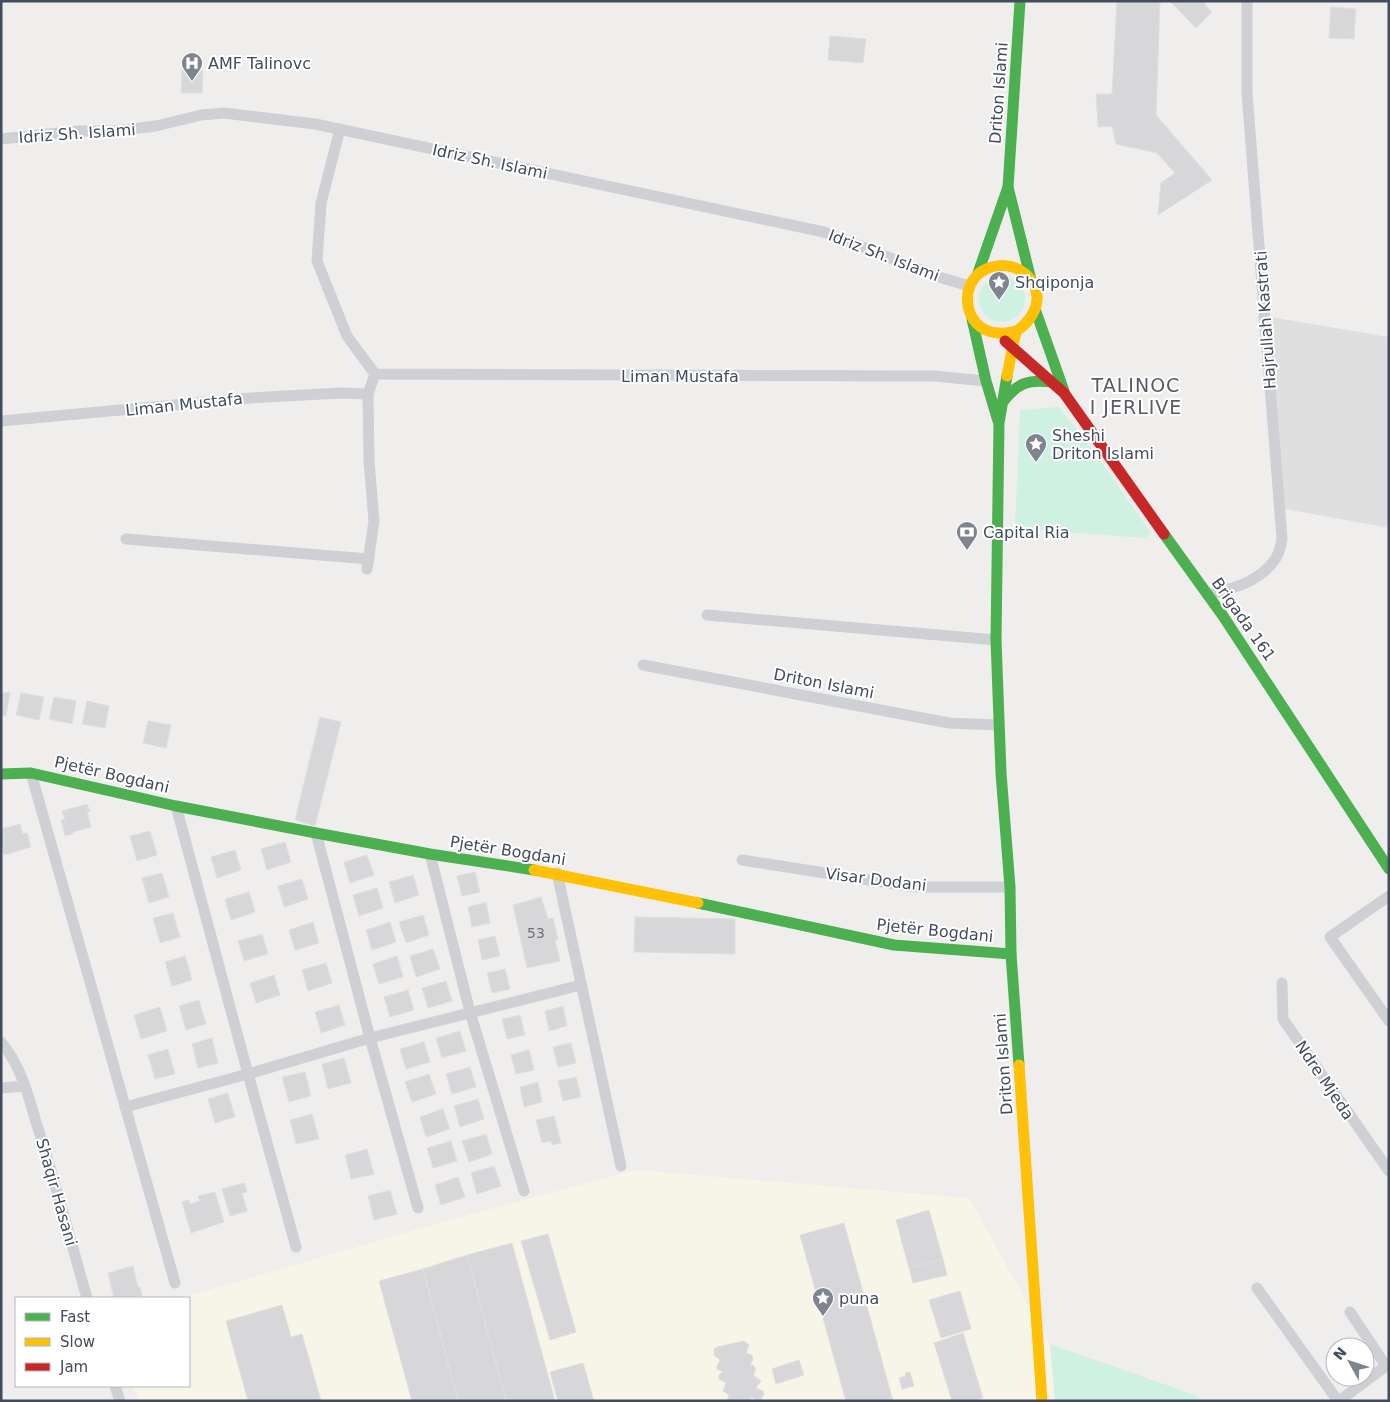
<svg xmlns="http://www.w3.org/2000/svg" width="1390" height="1402" font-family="'DejaVu Sans',sans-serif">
  <rect width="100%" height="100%" fill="#efeeed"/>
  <path fill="#f7f5e8" d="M636,1170l333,28 81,146 5,57h-916l-7,-15h57v-88h-8l276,-80z"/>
  <path fill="#e0dfe0" d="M1258,315l131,22v191l-109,-20z"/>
  <g fill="#cff1e1">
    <circle cx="1002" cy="299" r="23"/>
    <path d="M1059,407l38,49 54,77 -6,5 -122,-9 -8,-4 5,-115z"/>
    <path d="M1050,1344l145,51 7,6h-147z"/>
  </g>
  <g fill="#d7d7d9" stroke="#e0dfe0">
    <path d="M1117,1h43l-4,114 56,65 -54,35 3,-32 14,-10 -18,-20 -41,-9 -4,-18 -14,1 -2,-33h16z"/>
    <path d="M1170,1h32l10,11 -16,16z"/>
    <path d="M1331,7l25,2 -2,30 -25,-1z"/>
    <path d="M830,36l36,3 -3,24 -35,-3z"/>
    <path d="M182,70l21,1 -1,22h-21z"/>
    <path d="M1,692l9,1 -4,23 -5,-1z"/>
    <path d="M21,693l23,4 -5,23 -23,-5z"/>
    <path d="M54,697l22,4 -4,23 -23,-5z"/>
    <path d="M87,701l22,5 -4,22 -23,-4z"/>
    <path d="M320,717l21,5 -26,104 -20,-6z"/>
    <path d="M148,721l23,4 -5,23 -23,-5z"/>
    <path d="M87,804l3,8h-3l4,15 -18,5v2l-8,2 -4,-16 4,-1 -3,-8z"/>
    <path d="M20,824l3,10 4,-1 4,14 -27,8 -3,-8v-18z"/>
    <path d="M150,831l7,24 -20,6 -7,-25z"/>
    <path d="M285,842l6,20 -24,8 -6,-21z"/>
    <path d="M235,850l6,20 -24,8 -6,-21z"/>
    <path d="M367,855l7,20 -24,8 -6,-21z"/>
    <path d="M475,872l5,20 -18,4 -5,-20z"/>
    <path d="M162,873l7,24 -20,6 -7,-25z"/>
    <path d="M413,875l6,20 -24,8 -6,-21z"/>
    <path d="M302,879l6,20 -24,8 -6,-21z"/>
    <path d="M377,888l6,20 -24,8 -6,-21z"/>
    <path d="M249,892l6,20 -24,8 -6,-21z"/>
    <path d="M541,897l7,22 5,-1 5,21 -3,1 5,21 -33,7 -14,-63z"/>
    <path d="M486,902l4,21 -18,4 -4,-20z"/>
    <path d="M173,913l7,24 -20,6 -7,-25z"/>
    <path d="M423,915l6,20 -23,8 -7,-21z"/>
    <path d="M635,917l100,2v35l-101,-2z"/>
    <path d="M313,922l6,21 -24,7 -6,-20z"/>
    <path d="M390,922l6,20 -24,8 -6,-20z"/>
    <path d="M262,934l6,20 -24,7 -6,-20z"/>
    <path d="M495,936l5,20 -18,4 -4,-20z"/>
    <path d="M433,949l7,20 -24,8 -6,-21z"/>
    <path d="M185,956l7,24 -20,6 -7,-24z"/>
    <path d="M397,956l6,21 -24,7 -6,-20z"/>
    <path d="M326,963l6,20 -24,8 -6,-21z"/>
    <path d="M505,969l5,20 -18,4 -5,-20z"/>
    <path d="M274,975l6,20 -24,8 -6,-20z"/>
    <path d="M446,981l6,20 -24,7 -6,-20z"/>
    <path d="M408,990l6,20 -24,7 -6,-20z"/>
    <path d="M199,1000l7,24 -20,6 -7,-24z"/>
    <path d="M339,1005l6,20 -24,8 -6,-21z"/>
    <path d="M563,1006l4,20 -18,5 -4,-20z"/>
    <path d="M160,1007l7,24 -26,8 -7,-24z"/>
    <path d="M520,1015l5,20 -18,4 -5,-20z"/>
    <path d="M460,1031l6,20 -24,7 -6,-20z"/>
    <path d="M212,1038l6,25 -20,5 -6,-24z"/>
    <path d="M424,1042l6,20 -24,7 -6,-20z"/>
    <path d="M571,1043l5,20 -18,4 -5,-20z"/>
    <path d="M168,1049l7,25 -20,5 -7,-24z"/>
    <path d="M529,1050l5,20 -18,4 -5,-19z"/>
    <path d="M344,1058l7,25 -23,6 -6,-25z"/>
    <path d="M470,1067l6,20 -24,7 -6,-20z"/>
    <path d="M305,1072l6,24 -22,6 -7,-25z"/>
    <path d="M429,1074l7,20 -24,8 -7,-20z"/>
    <path d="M576,1077l5,20 -18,4 -5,-20z"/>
    <path d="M538,1082l4,20 -18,5 -4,-20z"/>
    <path d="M228,1093l7,24 -20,6 -7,-24z"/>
    <path d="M478,1099l6,20 -24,8 -6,-21z"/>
    <path d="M443,1109l7,20 -24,8 -6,-20z"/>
    <path d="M312,1114l7,25 -23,5 -6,-24z"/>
    <path d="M554,1116l7,27 -9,2 -1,-4 -9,2 -6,-23z"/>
    <path d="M486,1134l6,20 -23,8 -7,-21z"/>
    <path d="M451,1141l6,20 -24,7 -6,-20z"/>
    <path d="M367,1149l7,25 -23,5 -6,-24z"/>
    <path d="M494,1166l7,20 -24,8 -6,-21z"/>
    <path d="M458,1177l7,20 -24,8 -6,-20z"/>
    <path d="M244,1183l3,9 -5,1 5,18 -17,5 -8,-27z"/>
    <path d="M390,1190l7,24 -23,6 -6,-24z"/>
    <path d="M215,1192l9,30 -33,11 -9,-31 7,-2 1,4 10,-3 -2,-5z"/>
    <path d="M929,1210l14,49 -34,9 -13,-48z"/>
    <path d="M844,1223l49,178h-47l-46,-166z"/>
    <path d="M548,1234l28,98 -26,8 -29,-99z"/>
    <path d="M512,1243l43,158h-49l-39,-146z"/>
    <path d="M467,1255l39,146h-48l-35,-132z"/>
    <path d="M943,1259l4,16 -34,8 -4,-15z"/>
    <path d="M133,1266l5,21h2l2,9 -10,2h-18l-6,-25z"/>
    <path d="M423,1269l35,132h-46l-33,-120z"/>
    <path d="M960,1291l11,38 -30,9 -12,-38z"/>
    <path d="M282,1305l9,32 11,-3 19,67h-73l-22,-80z"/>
    <path d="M963,1333l20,65 -10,3h-21l-18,-58z"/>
    <path d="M744,1341l5,4 -3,8 6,2 1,4 -3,6h3l3,4 -3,6 8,6 -5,7 7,3 1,4 -4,5h-4l-5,-3v4h-24l2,-6 -6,-4 3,-8 -7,-4v-4l4,-3 -6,-3v-3l3,-6 -6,-5v-6l3,-2z"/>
    <path d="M799,1360l5,15 -28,9 -4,-15z"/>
    <path d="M583,1363l11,38h-36l-8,-29z"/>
    <path d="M910,1372l4,14 -12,3 -3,-11 7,-2 -1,-3z"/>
  </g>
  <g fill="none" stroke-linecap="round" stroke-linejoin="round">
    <g stroke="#ced0d4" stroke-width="11">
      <path d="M340,129l-19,74 -4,58 30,75 28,38 559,2 52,5"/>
      <path d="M1,139l77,-8h36l42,-5 45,-11 23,-2 91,11 509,108 115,45 30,9"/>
      <path d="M1,421l250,-23 90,-5 27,1"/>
      <path d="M126,539l243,20"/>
      <path d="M367,569l7,-48 -5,-60 -1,-67 7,-20"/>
      <path d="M1208,595c26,-7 52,-13 68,-37 3,-5 5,-13 6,-19l-35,-446v-92"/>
      <path d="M707,615l289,25"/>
      <path d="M643,665l306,58 50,2"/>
      <path d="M31,773l144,510"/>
      <path d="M176,806l72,268 48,173"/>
      <path d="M316,833l54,205 48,170"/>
      <path d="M430,854l40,158 54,179"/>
      <path d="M742,860l172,27h96"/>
      <path d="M557,873l64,293"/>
      <path d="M1389,896l-59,41 59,84"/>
      <path d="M1282,983l1,36 106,152"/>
      <path d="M1,1042c19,22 27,52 35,80 19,58 34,117 51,176"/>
      <path d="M1,1088l24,-2"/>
      <path d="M125,1107l123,-33 122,-36 211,-53"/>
      <path d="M1257,1288l81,113"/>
      <path d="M115,1386l5,15"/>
      <path d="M1339,1401l47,-35 -36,-54"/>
    </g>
    <g stroke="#4caf50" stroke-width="11">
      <path d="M1008,187l23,93"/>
      <path d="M978,273l30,-86 12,-186"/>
      <path d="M1035,309l29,82"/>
      <path d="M972,319l14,62 12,40"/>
      <path d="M1007,376l-8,47 -3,217 5,133 9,114 1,67 8,111"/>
      <path d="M1002,403c15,-20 26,-24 50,-21"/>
      <path d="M1164,534l59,82 166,253"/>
      <path d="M1,774l30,-1 145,33 140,27 114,21 104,16"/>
      <path d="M698,903l196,42 117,9"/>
    </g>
    <g stroke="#ffc107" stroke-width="11">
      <path d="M1007,376c2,-9 7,-40 10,-45 1,-2 4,-3 6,-5 8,-7 15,-19 14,-30 -1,-10 -7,-20 -16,-25 -9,-6 -18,-7 -29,-4 -36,9 -31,64 6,66 6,1 13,-1 19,-2"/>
      <path d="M534,870l164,33"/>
      <path d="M1019,1065l23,336"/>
    </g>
    <path stroke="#c62828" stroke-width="11" d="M1005,341l59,52 100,141"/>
  </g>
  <defs>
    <g id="hospital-pin" transform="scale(1.125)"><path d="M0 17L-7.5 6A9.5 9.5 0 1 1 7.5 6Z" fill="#7f858f" stroke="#fff"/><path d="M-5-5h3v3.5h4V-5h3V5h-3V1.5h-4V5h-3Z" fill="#fff"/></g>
    <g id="sight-pin" transform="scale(1.125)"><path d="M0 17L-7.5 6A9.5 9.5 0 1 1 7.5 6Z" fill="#7f858f" stroke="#fff"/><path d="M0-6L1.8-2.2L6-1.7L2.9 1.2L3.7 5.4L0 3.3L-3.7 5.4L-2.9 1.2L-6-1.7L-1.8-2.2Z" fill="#fff"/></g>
    <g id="bank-pin" transform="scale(1.125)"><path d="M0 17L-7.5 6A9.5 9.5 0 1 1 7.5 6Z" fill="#7f858f" stroke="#fff"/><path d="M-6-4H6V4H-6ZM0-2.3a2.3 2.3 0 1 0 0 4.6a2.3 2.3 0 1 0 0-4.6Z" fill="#fff"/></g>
  </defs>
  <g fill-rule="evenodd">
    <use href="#hospital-pin" x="192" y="63"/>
    <use href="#sight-pin" x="999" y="282"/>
    <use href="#sight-pin" x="1036" y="444"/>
    <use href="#bank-pin" x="967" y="532"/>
    <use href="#sight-pin" x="823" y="1298"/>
  </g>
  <g text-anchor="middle" stroke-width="4" stroke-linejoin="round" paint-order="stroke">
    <g font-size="14" fill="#6a707c">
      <text x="536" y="938">53</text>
    </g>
    <g font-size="16" fill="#434c5c" stroke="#fff" text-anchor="start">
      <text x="208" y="69">AMF Talinovc</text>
      <text x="1015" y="288">Shqiponja</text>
      <text x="1052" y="441">Sheshi<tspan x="1052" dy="18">Driton Islami</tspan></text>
      <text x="983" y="538">Capital Ria</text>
      <text x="839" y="1304">puna</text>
    </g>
    <g font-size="16" fill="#434c5c" stroke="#fff">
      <text transform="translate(998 93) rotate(-86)" y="6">Driton Islami</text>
      <text transform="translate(77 133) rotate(-4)" y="6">Idriz Sh. Islami</text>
      <text transform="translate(490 161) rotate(12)" y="6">Idriz Sh. Islami</text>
      <text transform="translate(884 255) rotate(21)" y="6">Idriz Sh. Islami</text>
      <text transform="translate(1265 320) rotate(-94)" y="6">Hajrullah Kastrati</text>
      <text x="680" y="382">Liman Mustafa</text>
      <text transform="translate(184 404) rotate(-6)" y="6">Liman Mustafa</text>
      <text transform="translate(1244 619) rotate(55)" y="6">Brigada 161</text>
      <text transform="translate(824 683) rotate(11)" y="6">Driton Islami</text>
      <text transform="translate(112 774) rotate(13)" y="6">Pjetër Bogdani</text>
      <text transform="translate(508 850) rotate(9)" y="6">Pjetër Bogdani</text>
      <text transform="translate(876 879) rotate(7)" y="6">Visar Dodani</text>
      <text transform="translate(935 930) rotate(6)" y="6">Pjetër Bogdani</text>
      <text transform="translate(1003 1064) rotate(-94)" y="6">Driton Islami</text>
      <text transform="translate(1325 1080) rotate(56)" y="6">Ndre Mjeda</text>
      <text transform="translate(57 1192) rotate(74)" y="6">Shaqir Hasani</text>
    </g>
    <g font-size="19" letter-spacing="1" fill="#595b62" stroke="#fff">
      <text x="1136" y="392">TALINOC<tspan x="1136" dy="22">I JERLIVE</tspan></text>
    </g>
  </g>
  <rect width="1390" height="1402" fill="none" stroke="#434c5c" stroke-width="5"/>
  <rect x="15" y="1297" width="175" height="90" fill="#ffffff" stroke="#b4b7be"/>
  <rect x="25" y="1313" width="25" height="8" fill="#4caf50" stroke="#b4b7be"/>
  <text x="60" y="1322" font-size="15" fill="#434c5c">Fast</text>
  <rect x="25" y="1338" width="25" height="8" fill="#ffc107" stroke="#b4b7be"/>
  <text x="60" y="1347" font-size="15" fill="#434c5c">Slow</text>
  <rect x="25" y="1363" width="25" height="8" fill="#c62828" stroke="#b4b7be"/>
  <text x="60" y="1372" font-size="15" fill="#434c5c">Jam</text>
  <g transform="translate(1350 1362) rotate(310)"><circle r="24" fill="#ffffff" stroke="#b4b7be"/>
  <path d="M0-4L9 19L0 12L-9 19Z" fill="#7f858f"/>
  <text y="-8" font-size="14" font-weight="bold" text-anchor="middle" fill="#434c5c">N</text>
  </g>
</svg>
